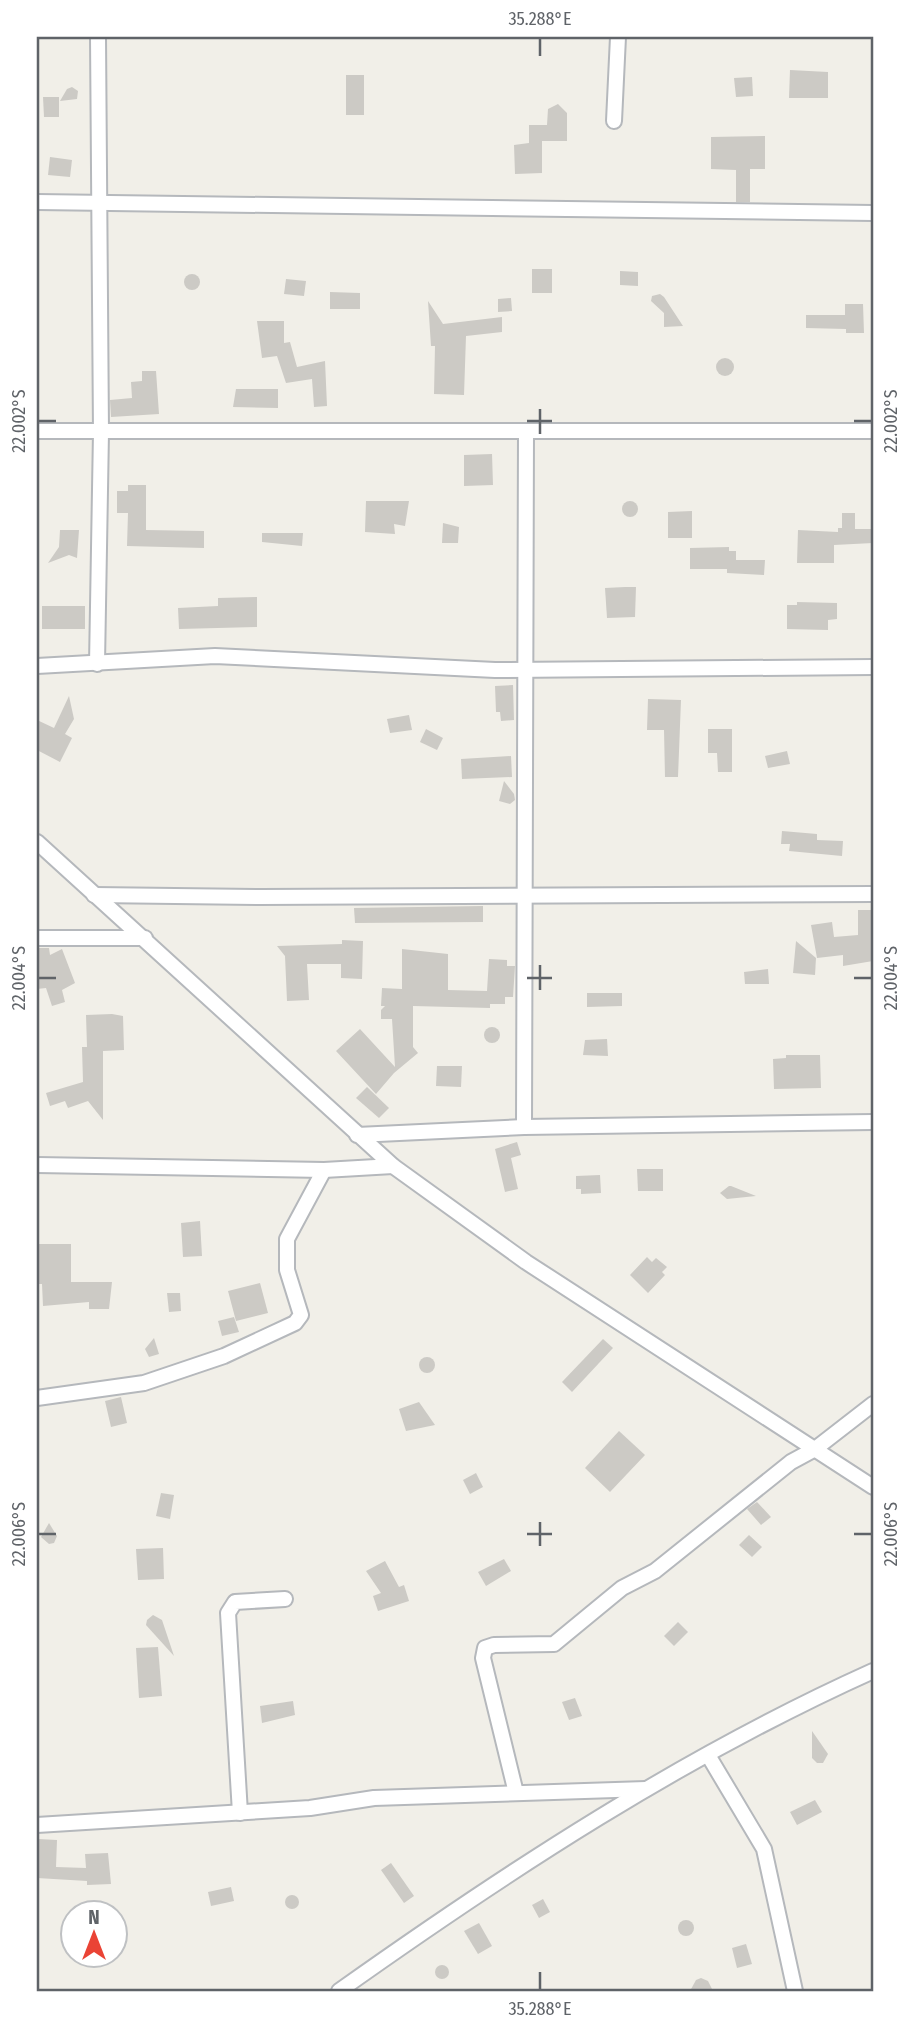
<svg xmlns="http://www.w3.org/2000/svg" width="910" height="2028" font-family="'Fira Sans Condensed',sans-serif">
  <rect width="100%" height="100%" fill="#f1efe8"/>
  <g fill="#cccac5">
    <path d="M790,70l38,2v26h-39z"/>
    <rect x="346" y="75" width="18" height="40"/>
    <path d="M752,77l1,19 -17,1 -2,-19z"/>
    <path d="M72,87l6,4 -1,8 -17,2 7,-12z"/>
    <path d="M43,97h16v20h-15z"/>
    <path d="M558,104l9,9v28h-25v32l-27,1 -1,-29 15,-2v-18h18l1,-16z"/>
    <path d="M765,136v33h-15v33h-14v-32l-25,-1v-32z"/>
    <path d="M50,157l22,3 -2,17 -22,-2z"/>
    <rect x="532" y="269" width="20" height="24"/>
    <path d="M620,271l18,1v14l-18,-1z"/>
    <circle cx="192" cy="282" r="8"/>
    <path d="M286,279l20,2 -2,15 -20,-2z"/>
    <path d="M330,292l30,1v16h-30z"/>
    <path d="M660,294l4,3 19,29 -19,1v-14l-13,-12 1,-5z"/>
    <path d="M511,298l1,13 -14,1v-13z"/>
    <path d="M428,301l15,23 59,-7v15l-36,4 -2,59 -30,-1 1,-48h-4z"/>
    <path d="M845,304h18l1,29h-18v-4l-40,-1v-13h39z"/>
    <path d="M257,321h27v22l6,-1 7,25 28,-6 2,45 -13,1 -2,-28 -26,4 -9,-27 -15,2z"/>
    <circle cx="725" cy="367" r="9"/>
    <path d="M142,371h14l3,43 -48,3 -1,-17 22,-2 -1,-16 11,-1z"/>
    <path d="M236,389h42v19l-45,-1z"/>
    <path d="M492,454l1,31 -29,1v-31z"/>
    <path d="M128,485h18v45l58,1v17l-77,-2 1,-33h-11v-22h11z"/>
    <path d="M366,501h43l-4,25 -11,-2 1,10 -30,-2z"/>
    <circle cx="630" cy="509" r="8"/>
    <path d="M692,511v27h-24v-26z"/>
    <path d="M842,513h13v16h18v14l-39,2v18h-37l1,-33 40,2v-4h4z"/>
    <path d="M443,523l16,4 -1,16h-16z"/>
    <path d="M60,530h19l-2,28 -8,-3 -21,8 11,-16z"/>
    <path d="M262,533h41l-1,13 -40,-4z"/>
    <path d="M729,547v4h7v9h29l-1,15 -37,-2v-4h-37v-21z"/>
    <path d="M625,587h11l-1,30 -28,1 -2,-30z"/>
    <path d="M257,597v30l-78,2 -1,-21 40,-2v-8z"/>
    <path d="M797,602l40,1v16l-9,1v10l-41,-1v-24h10z"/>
    <rect x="42" y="606" width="43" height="23"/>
    <path d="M513,685l1,35 -13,1 -1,-9h-4l-1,-26z"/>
    <path d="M69,696l5,23 -9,15 7,4 -12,24 -23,-12v-30l17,8z"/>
    <path d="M648,699l33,1 -3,77h-13l-1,-47h-17z"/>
    <path d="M409,715l3,15 -22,3 -3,-14z"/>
    <path d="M426,729l17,9 -6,12 -17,-8z"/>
    <path d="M708,729h24v43h-14l-1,-19h-9z"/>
    <path d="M787,751l3,13 -22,4 -3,-12z"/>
    <path d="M511,756l1,21 -50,2 -1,-20z"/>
    <path d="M504,781l10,13 1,6 -5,4 -11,-3z"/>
    <path d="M782,831l35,3v6l26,1 -1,15 -53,-5 1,-7h-9z"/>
    <path d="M483,906v16l-128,1 -1,-15z"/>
    <path d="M858,910h15v51l-30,5v-11l-26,3 -6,-33 21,-3 2,15 24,-2z"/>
    <path d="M342,940l21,1 -1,38 -21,-1v-14h-34l2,36 -22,1 -2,-45 -8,-10 65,-2z"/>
    <path d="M796,941l20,17 -1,17 -22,-2z"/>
    <path d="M37,948h12l1,7 12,-6 13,34 -13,7 3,12 -13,4 -6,-18 -9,1z"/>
    <path d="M402,949l46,5v36l39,1 2,-32 18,1v6h8l-2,31h-8v7h-15v4l-77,-2v41l5,6 -24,20 -18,21 -40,-43 24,-22 35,38 -3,-48h-11v-9l4,-4h-4l1,-18 20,1z"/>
    <path d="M768,969l1,15h-24l-1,-12z"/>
    <path d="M587,993h35v13l-35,1z"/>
    <path d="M112,1014l11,2 1,34 -21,1v69l-15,-19 -20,7 -3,-7 -15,5 -4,-13 37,-11 -1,-35h5l-1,-32z"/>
    <circle cx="492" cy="1035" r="8"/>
    <path d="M607,1039l1,17 -25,-1 2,-15z"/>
    <path d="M786,1055h34l1,33 -47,1 -1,-30 13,-1z"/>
    <path d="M437,1066h25l-1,21 -25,-1z"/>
    <path d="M367,1087l22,21 -10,10 -23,-20z"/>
    <path d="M517,1142l4,13 -10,3 7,31 -13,3 -10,-43z"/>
    <path d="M637,1169h26v22h-25z"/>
    <path d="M600,1175l1,18 -20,1v-5h-5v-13z"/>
    <path d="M729,1186h2l25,10 -29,3 -7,-6z"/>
    <path d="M200,1221l2,35 -19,1 -2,-34z"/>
    <path d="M37,1244h34v38h41l-3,27h-20v-7l-46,4 -1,-22h-5z"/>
    <path d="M647,1257l5,5 4,-4 11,9 -5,5 3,3 -17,18 -18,-18z"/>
    <path d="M260,1283l8,30 -32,8 -8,-30z"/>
    <path d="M167,1293h13l1,18 -12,1z"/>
    <path d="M234,1317l5,15 -17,4 -4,-15z"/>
    <path d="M154,1338l5,16 -10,3 -4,-8z"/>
    <path d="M603,1339l10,9 -41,44 -10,-10z"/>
    <circle cx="427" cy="1365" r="8"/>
    <path d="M121,1397l6,26 -16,4 -6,-26z"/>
    <path d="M419,1402l16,23 -29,6 -7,-22z"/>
    <path d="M619,1431l26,24 -35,37 -25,-24z"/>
    <path d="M476,1473l7,14 -13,7 -7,-14z"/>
    <path d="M161,1493l13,2 -4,24 -14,-3z"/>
    <path d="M757,1502l14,15 -10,8 -14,-16z"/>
    <path d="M49,1523l8,13 -3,7 -5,1 -8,-7z"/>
    <path d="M749,1535l13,12 -10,10 -13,-12z"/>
    <path d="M163,1548l1,31 -26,1 -2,-31z"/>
    <path d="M504,1559l7,12 -25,15 -8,-14z"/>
    <path d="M385,1561l14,26 5,-2 5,16 -31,10 -5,-15 8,-3 -15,-22z"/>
    <path d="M153,1615l9,5 12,36 -28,-31 1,-5z"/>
    <path d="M678,1622l10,10 -14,14 -10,-10z"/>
    <path d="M158,1647l4,49 -23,2 -3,-50z"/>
    <path d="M575,1698l7,18 -13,4 -7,-18z"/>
    <path d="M293,1701l2,14 -33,8 -2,-17z"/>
    <path d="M812,1731l16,23 -5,9h-6l-5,-5z"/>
    <path d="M815,1800l7,12 -25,13 -7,-13z"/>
    <path d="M38,1839l19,1 -1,27 30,1 -1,-14 23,-1 3,31 -24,1v-4l-50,-3z"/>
    <path d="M391,1863l23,33 -10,7 -23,-33z"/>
    <path d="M231,1887l3,14 -23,5 -3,-14z"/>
    <circle cx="292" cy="1902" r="7"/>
    <path d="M543,1899l7,13 -11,6 -7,-13z"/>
    <circle cx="686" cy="1928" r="8"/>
    <path d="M479,1923l13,23 -14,8 -14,-23z"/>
    <path d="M746,1944l6,20 -15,4 -5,-20z"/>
    <circle cx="442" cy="1972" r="7"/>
    <path d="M701,1978l7,3 5,10h-23l6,-11z"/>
  </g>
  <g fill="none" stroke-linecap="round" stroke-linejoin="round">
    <g stroke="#b5b8bc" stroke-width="18">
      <g id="minor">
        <path d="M614,121l4,-84"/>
        <path d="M37,202l836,11"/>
        <path d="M37,431h836"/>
        <path d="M97,664l4,-232 -3,-395"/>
        <path d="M37,666l178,-10 280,14 378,-3"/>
        <path d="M37,842l356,324 133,96 347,225"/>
        <path d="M94,895l167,2 612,-3"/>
        <path d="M37,938h108"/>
        <path d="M524,1127l2,-695"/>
        <path d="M357,1135l167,-8 349,-5"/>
        <path d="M37,1165l287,5 69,-4"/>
        <path d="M37,1398l107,-15 80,-27 71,-33 6,-8 -14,-45v-31l37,-69"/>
        <path d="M708,1755l56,94 31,142"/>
        <path d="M516,1793l-33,-135 2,-10 9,-3 60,-1 68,-56 33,-17 136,-109 24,-13 58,-45"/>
        <path d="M240,1813l-12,-200 7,-11 50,-3"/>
        <path d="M37,1825l273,-17 64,-10 272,-9"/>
        <path d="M339,1991c169,-120 345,-235 534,-320"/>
      </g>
    </g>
    <use href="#minor" stroke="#fff" stroke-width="14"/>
  </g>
  <path fill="none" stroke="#5f6368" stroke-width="2.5" d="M540,38v18M540,409v25M38,421h18M527,421h25M854,421h18M540,965v25M38,978h18M527,978h25M854,978h18M540,1522v24M38,1534h18M527,1534h25M854,1534h18M540,1972v18"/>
  <rect width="910" height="2028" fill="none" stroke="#ffffff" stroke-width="77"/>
  <g transform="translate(94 1934)"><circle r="33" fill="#ffffff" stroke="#bfc1c3" stroke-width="2"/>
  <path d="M0-5L12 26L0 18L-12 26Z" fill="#ea4335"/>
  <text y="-10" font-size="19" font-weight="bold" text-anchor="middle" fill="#5f6368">N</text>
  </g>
  <rect x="38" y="38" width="834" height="1952" fill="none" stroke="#5f6368" stroke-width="2.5"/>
  <g font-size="18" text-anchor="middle" fill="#5f6368">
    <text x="540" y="25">35.288°E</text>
    <text transform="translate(19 421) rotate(-90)" y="6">22.002°S</text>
    <text transform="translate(891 421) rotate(-90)" y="6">22.002°S</text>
    <text transform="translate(19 978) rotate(-90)" y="6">22.004°S</text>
    <text transform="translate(891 978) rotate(-90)" y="6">22.004°S</text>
    <text transform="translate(19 1534) rotate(-90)" y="6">22.006°S</text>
    <text transform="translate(891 1534) rotate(-90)" y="6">22.006°S</text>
    <text x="540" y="2015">35.288°E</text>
  </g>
</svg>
